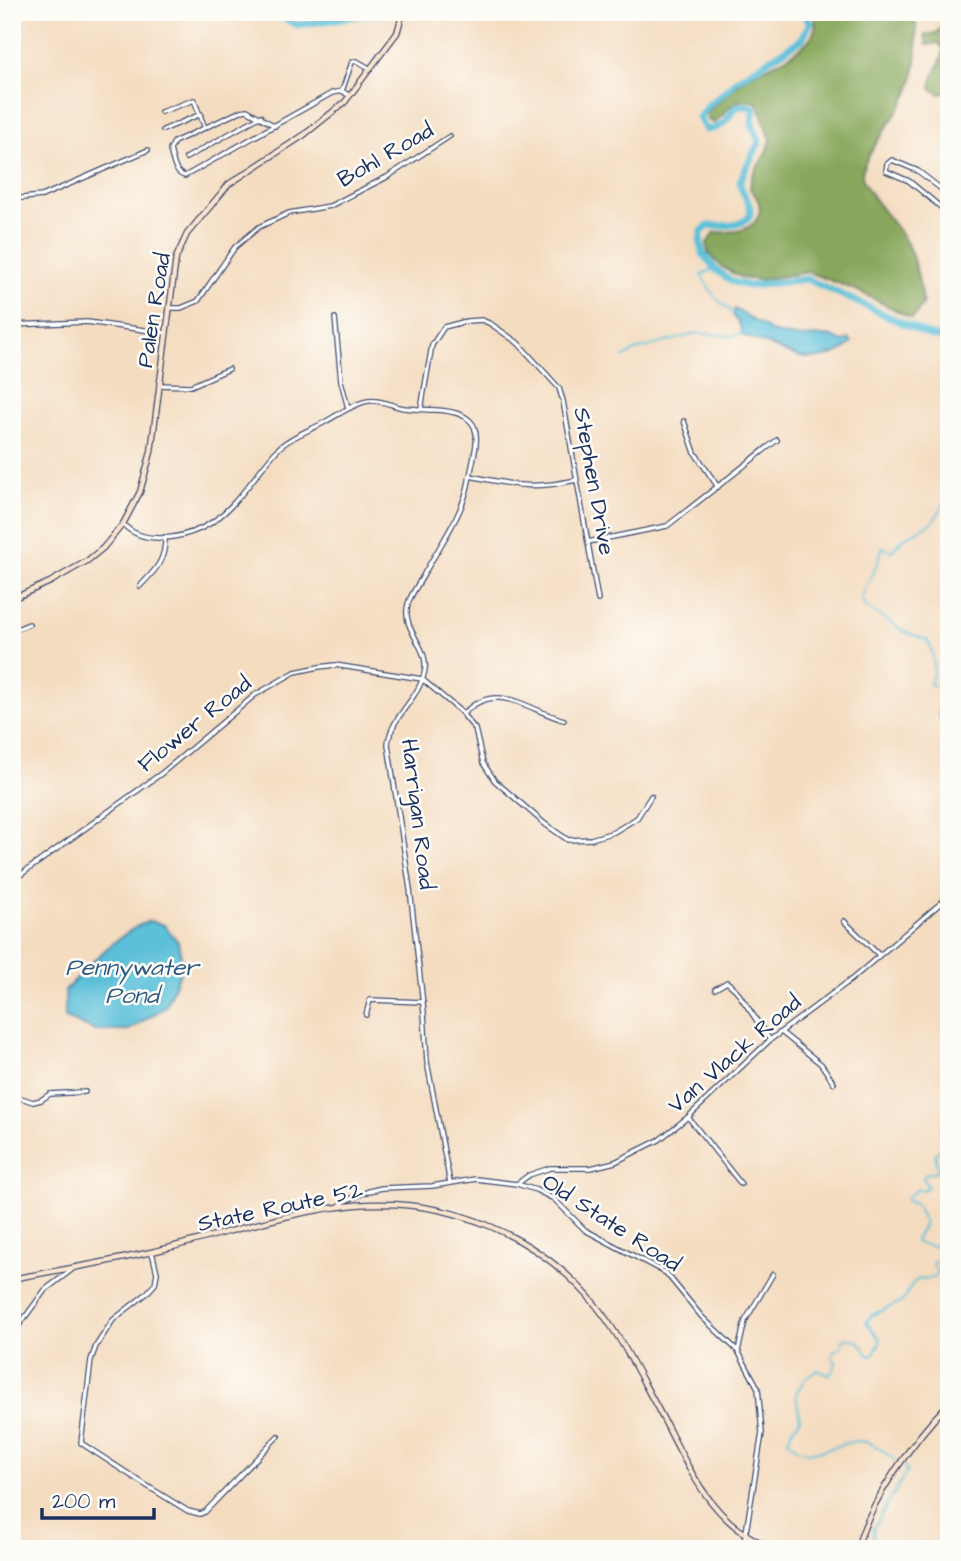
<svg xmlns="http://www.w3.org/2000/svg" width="961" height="1561" font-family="'Architects Daughter',sans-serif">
  <rect width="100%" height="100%" fill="#fdfcf7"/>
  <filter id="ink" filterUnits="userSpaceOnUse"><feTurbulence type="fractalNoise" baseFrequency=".0143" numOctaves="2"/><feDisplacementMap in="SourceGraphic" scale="14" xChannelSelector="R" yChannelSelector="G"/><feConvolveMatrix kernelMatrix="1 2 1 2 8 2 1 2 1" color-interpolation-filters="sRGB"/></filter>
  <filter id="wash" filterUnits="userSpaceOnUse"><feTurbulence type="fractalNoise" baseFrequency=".00686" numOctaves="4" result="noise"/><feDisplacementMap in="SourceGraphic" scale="28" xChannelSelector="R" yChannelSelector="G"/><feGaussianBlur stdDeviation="1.57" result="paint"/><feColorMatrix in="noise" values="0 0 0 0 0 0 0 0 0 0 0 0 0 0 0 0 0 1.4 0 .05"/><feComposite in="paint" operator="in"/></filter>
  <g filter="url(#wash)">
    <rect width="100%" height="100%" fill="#f4dcc0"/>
    <g fill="#88a75b" stroke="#526b5c" stroke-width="2">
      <path d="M812,12h103c2,32 5,54 -8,84 -9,18 -46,63 -45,79 1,15 32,47 41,62 12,19 16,44 20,66l-8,13 -4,2 -55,-28 -48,-18 -47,8 -19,-2 -20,-11 -14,-14 -1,-10 7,-10c7,-1 16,-1 23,-2 24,-5 30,-25 13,-42 -1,-18 19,-32 21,-51 -11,-15 -5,-24 -15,-36 -26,-7 -26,9 -42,21l-6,-3 -2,-6c6,-8 36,-34 45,-39 19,-10 80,-32 61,-63z"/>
      <path d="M949,21v69l-9,4 -9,-6c1,-14 11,-24 13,-38l-5,-7 -12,2 -2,-10 11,-2z"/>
    </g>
    <g fill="#5bc0d9" stroke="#3b789c" stroke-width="2">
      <path d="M735,309l39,24 21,4 34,-1 14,6 6,-3 3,3c-4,6 -10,9 -18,12 -34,14 -59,-10 -91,-18l-4,-13 -6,-8z"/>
      <path d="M149,921l15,4 14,17 5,24 -18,41 -36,23 -33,1 -31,-13v-27c21,-24 54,-59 84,-70z"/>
    </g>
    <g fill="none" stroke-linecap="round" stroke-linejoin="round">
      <g stroke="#5bc0d9" stroke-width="2">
        <path d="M711,264l-1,7 -9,4 13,21 20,18"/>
        <path d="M624,357l13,-7 61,-17 35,3 11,-3"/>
        <path d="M949,496l-16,26 -29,16 -12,13 -10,-4c-2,19 -16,33 -21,54l5,6 39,25 22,8c8,13 8,31 3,45h9l10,-5"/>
        <path d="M949,695l-8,5 -3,15 5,6 6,1"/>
        <path d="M898,1462c-11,-7 -19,-17 -32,-20 -27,-6 -55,27 -78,-2l5,-12 7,-8 -4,-27 10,-15 11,-8 13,4 4,-5 2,-7 -3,-4v-6l8,-5 3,-8c15,-2 18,5 24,16l4,1 8,-13v-4l-14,-17 6,-7 31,-14 10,-18 6,-4 15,-1 4,-5 -6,-9 4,-4h6l2,-5 -8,-8 -20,-4 -1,-3c11,-17 11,-17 2,-35l-10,-4v-4l11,-8 5,1 5,-3 -5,-8 2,-5 13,-3 -3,-17 10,-9 -5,-15 3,-4h6"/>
        <path d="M885,1549l-12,-13v-7l34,-58 -3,-5"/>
      </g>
      <g stroke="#5bc0d9" stroke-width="7">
        <path d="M271,12l26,13 87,-13"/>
        <path d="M803,12l7,11 -8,16 -65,41 -17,16 -13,10 -8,12 7,12c4,-1 8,-1 12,-3 17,-8 10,-28 36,-19l-2,15 7,19 -19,39c0,9 5,13 8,21 12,26 -26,24 -40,24l-6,5 -2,8 3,15 13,16 17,12 16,4 58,-7 124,57 18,3"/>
      </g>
    </g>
  </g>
  <g filter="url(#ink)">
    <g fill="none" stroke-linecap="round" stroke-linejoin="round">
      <g stroke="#3c496d" stroke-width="6">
        <g id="street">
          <path d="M342,91l10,-29 5,-1 14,8"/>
          <path d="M161,112l33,-12 11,28"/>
          <path d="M275,126l-28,-16 -6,1 -67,31 -4,8c3,9 4,24 15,26l147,-83 10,-2 8,5"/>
          <path d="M163,130l38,-16"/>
          <path d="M186,158l75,-42"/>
          <path d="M949,195l-31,-24 -26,-11 -5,4 -1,7 23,10 40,33"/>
          <path d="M12,199l30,-3 106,-46"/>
          <path d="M169,308h12l17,-7 37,-54 24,-20 30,-14 41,-7 57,-29 63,-41"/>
          <path d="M335,318l6,63 7,27"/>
          <path d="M12,325l75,-3 79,11"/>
          <path d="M159,385l32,1 38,-17"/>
          <path d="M421,409l11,-64 12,-18 23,-6 15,-1 9,4 27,19 41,45 4,13 35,199"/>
          <path d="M684,421l11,32 23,34"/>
          <path d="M470,476c43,9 62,14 106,4"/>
          <path d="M123,524c19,21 56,15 79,4 33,-16 53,-55 77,-80 12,-12 32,-18 46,-26 14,-8 28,-18 43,-21 13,-2 24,5 36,7 11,1 22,2 32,2 55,3 40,32 33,71 -6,34 -30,65 -46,95 -5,9 -12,18 -15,28 -7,26 20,41 17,65 -4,29 -34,46 -37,75l22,145 14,124 3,49 23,121"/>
          <path d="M588,542l79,-16 110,-86"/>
          <path d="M140,586c15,-15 26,-26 25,-49"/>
          <path d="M12,631l17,-7"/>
          <path d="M463,714c33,-34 63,-5 101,6"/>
          <path d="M12,881l150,-108 93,-78 40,-23 24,-5 16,-2 87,14 38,32 15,18 8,34 12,18 50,43 23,16 23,-1 23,-7 23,-14 14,-22"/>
          <path d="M844,921l35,34"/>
          <path d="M715,989l12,-7 9,8 34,50"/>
          <path d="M366,1015l4,-15 53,2"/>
          <path d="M781,1032l40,32 13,19"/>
          <path d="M12,1099l9,-1 12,4 8,-2 9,-6 35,-2"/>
          <path d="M688,1117l53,67"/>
          <path d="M517,1184l12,-9 21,-7h41l24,-6 44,-22 29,-23 82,-77 82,-61 97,-83"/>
          <path d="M338,1207l7,-6 24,-10 13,-3 50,-2 44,-7 41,5 19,6 18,9 31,31 81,43 36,44 36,34 20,37 4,45 -15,93 -3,16 -5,7"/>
          <path d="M152,1252l5,21 -2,11 -9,10 -33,26 -17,26 -5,14 -10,83 63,41 44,27 12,3 5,-2 73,-76"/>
          <path d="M12,1335l33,-45 29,-22"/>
          <path d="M738,1351l7,-30 28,-47"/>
        </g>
      </g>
      <g stroke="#3c496d" stroke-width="7">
        <g id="secondary">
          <path d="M12,599l38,-17 37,-21 16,-13 20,-24 17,-32 11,-40 25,-194 11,-24 42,-50 75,-49 41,-33 52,-69 6,-21"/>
          <path d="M12,1279c52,-10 105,-18 156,-31 63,-16 142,-43 207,-44 80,-2 159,32 212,91 30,33 49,74 70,112 31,57 52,119 119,142"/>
          <path d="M857,1549c13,-49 57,-110 92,-146"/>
        </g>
      </g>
      <use href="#street" stroke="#fff" stroke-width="3.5"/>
      <use href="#secondary" stroke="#fbe5cf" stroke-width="4.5"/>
    </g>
  </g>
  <g text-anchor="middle" stroke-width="5" stroke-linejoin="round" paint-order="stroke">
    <g font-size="23" fill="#1b2f5e" stroke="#fdfcf7">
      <text transform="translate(385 154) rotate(-30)" y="8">Bohl Road</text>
      <text transform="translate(153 310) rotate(-81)" y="8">Palen Road</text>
      <text transform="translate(595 481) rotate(80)" y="8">Stephen Drive</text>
      <text transform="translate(194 723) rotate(-39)" y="8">Flower Road</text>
      <text transform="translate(419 814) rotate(83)" y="8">Harrigan Road</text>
      <text transform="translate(734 1053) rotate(-41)" y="8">Van Vlack Road</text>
      <text transform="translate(280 1206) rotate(-12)" y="8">State Route 52</text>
      <text transform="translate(612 1222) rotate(33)" y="8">Old State Road</text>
    </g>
    <g font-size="24" font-style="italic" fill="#2e5a83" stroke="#fdfcf7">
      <text x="132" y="975">Pennywater<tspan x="132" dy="28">Pond</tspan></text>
    </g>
  </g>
  <rect width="961" height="1561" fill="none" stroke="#fdfcf7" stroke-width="42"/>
  <path d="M42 1508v10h112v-10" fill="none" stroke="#1b2f5e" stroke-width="3.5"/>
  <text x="52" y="1508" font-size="21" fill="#1b2f5e" stroke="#fdfcf7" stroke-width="5" paint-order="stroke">200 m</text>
</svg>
